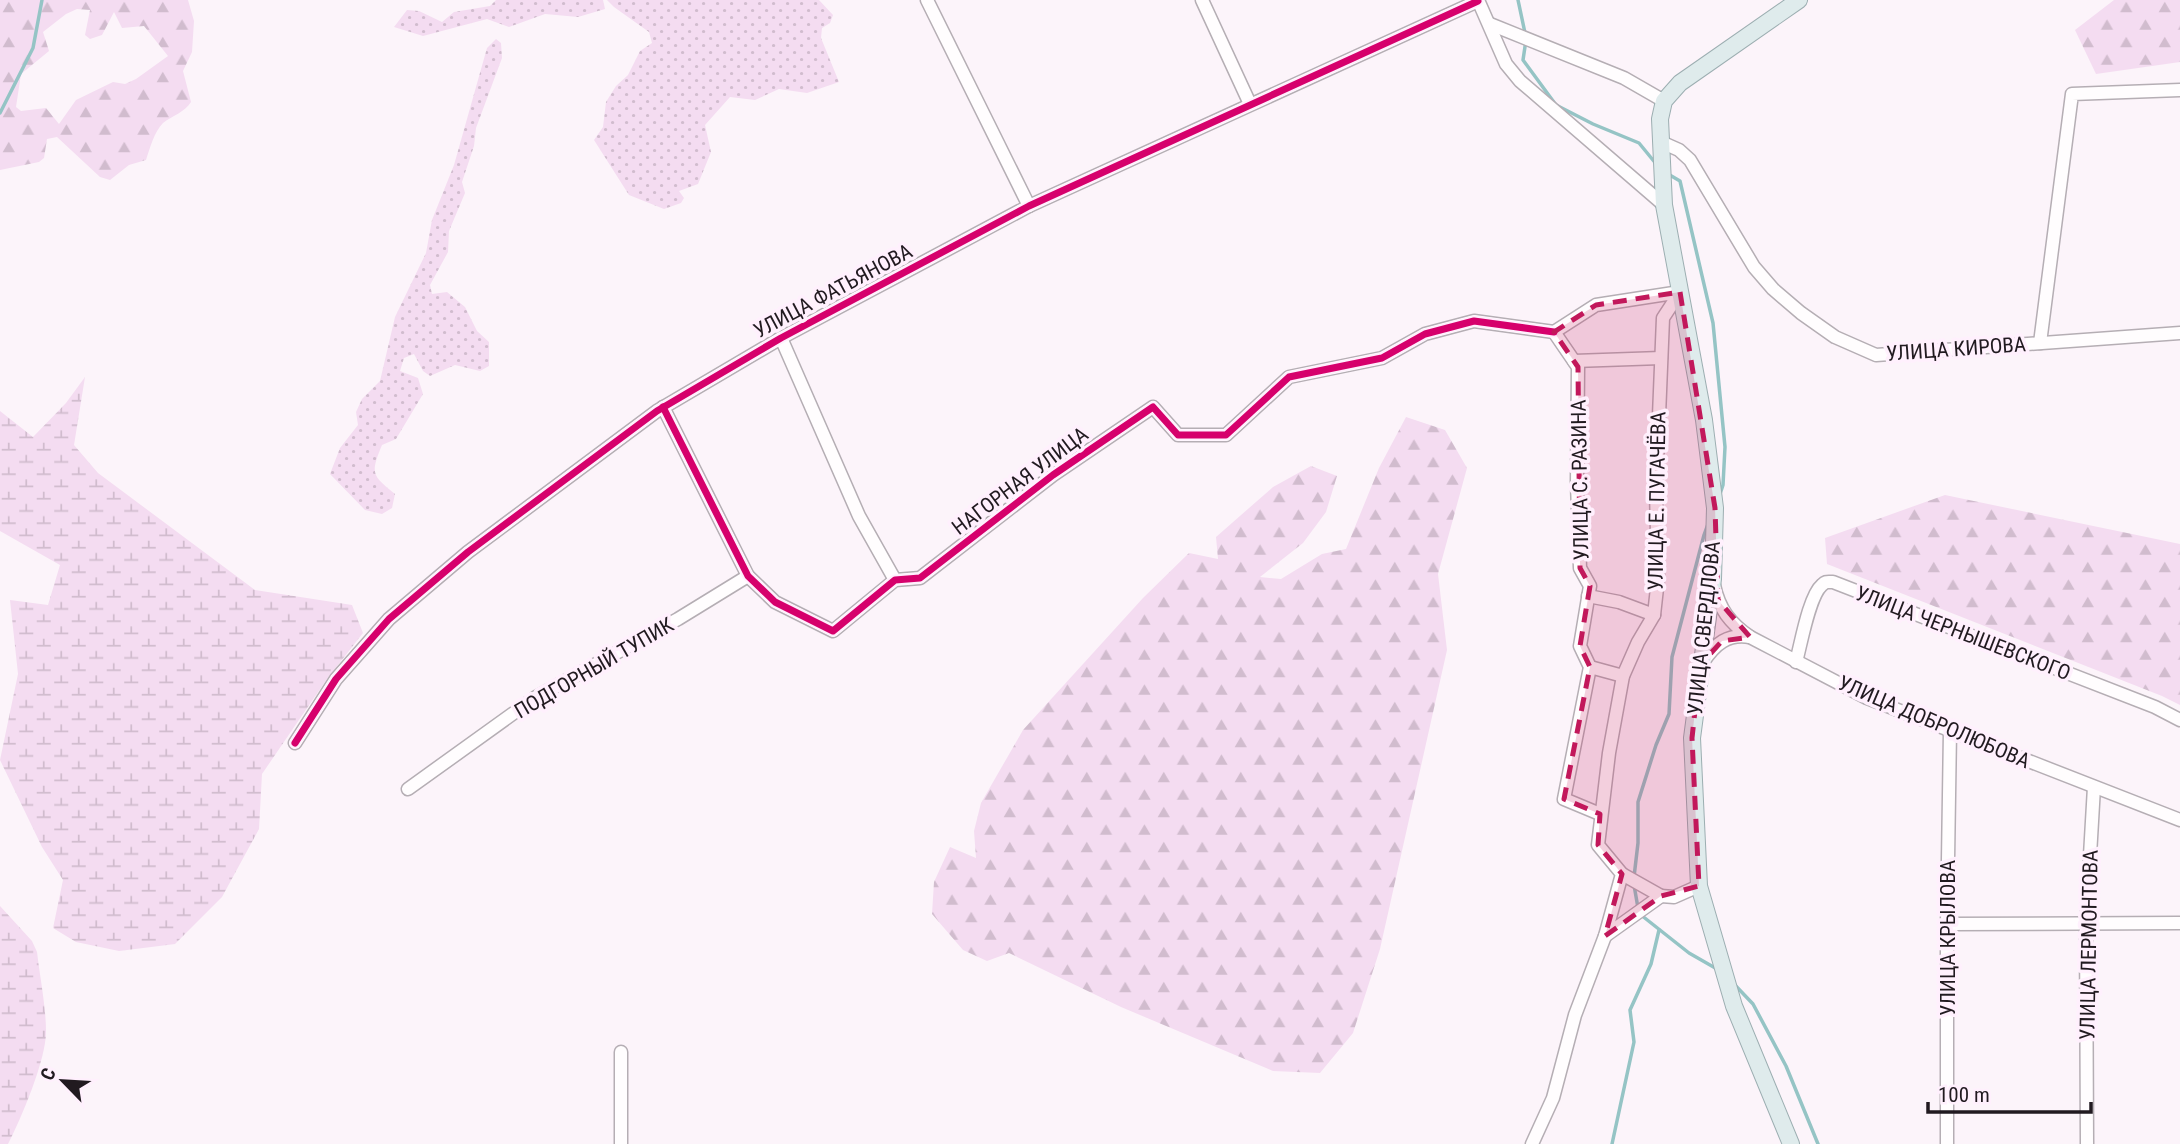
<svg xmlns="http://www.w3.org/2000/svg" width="2180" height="1144" font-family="'Roboto Condensed',sans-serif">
  <defs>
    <pattern id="grass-dots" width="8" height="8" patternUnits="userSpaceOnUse" patternTransform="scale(1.75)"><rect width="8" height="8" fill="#f4dcf1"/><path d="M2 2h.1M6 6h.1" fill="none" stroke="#d1bcce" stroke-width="1.8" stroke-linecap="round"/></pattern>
    <pattern id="forest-firs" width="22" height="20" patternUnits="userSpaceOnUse" patternTransform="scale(1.75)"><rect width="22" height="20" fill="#f4dcf1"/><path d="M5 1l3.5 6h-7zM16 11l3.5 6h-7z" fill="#d1bcce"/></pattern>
    <pattern id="wetland-marsh" width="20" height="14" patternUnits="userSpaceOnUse" patternTransform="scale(1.75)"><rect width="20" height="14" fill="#f4dcf1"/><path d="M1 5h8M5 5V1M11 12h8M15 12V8" fill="none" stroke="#d1bcce"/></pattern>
  </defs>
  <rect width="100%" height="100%" fill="#fcf4fa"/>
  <g fill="url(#grass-dots)">
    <path d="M496,0h107l2,9 -27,8 -33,-3 -36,13 -22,-8 -64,17 -29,-9 13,-17 12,1 23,11 12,-10 36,-6z"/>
    <path d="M607,0h212l14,15 -3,8 -8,5 -1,10 18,44 -32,11 -28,-4 -24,11 -25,-3 -25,28 6,27 -13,32 -19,7 5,7 -3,5 -17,6 -35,-14 -35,-55 9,-13 3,-25 10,-16 12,-11 12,-24 12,-8 -3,-11 -35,-25z"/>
    <path d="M496,39l5,4 1,15 -26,70 -2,18 -12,36 3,11 -16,38 -1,21 -18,33 2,9 15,-2 18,15 12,24 12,11v24l-9,5 -25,-6 -25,11 -7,-5 -9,-17 -10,4 -4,13 18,7 5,16 -27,45 -14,6c-12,29 -10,30 13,49l-3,14 -10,6 -17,-4 -35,-36 10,-26 18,-23 -2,-13 6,-13 18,-18 15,-64 31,-64 6,-33 22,-55 33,-117z"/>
  </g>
  <g fill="url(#forest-firs)" fill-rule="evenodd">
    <path d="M0,0h188l6,21 -2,31 -9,19 8,31c-7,11 -18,13 -28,21 -9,9 -13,25 -17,37l-17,5 -19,15 -10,-3 -43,-40 -10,2 -3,19 -5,4 -39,8zM77,9l13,1 -5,25 5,4 12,-4 12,-23 8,16 22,-2 24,30 -32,23 -11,5 -12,-2 -37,18 -17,24 -13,-16 -25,3 -5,-4 5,-33 28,-23 -6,-19 23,-18z"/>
    <path d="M2114,0h66v62l-84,12 -21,-44z"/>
    <path d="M1406,417l39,13 22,38 -29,106 9,76 -67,299 -27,84 -33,40 -47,-2 -152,-64 -112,-54 -22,8 -24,-11 -31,-36 2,-32 16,-35 26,11 -2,-27 7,-28 42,-73 120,-132 46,-45 29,6 -2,-22 57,-50 38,-21 26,10 -11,36 -23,31 -43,34 21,2 41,-25 24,-5 33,-81z"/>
    <path d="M1945,495l235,49v161l-18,-9 -335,-132 -2,-26z"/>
  </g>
  <g fill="url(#wetland-marsh)">
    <path d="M85,377l-11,68 24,28 157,117 97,15 11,28 -36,46 -65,95 -3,55 -37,68 -47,47 -56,7 -43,-9 -23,-14 10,-48 -21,-33 -42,-87 18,-86 -8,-74 38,5 12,-40 -60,-34v-120l33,26 33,-34z"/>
    <path d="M0,906l32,35 5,11c3,26 9,54 9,80 0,28 -25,87 -38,112h-8z"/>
  </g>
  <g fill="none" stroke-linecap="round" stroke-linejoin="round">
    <g stroke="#95c4c5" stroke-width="3.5">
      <path d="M1518,0l7,33"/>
      <path d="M1526,40l-3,20 33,45 37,19 46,19 18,22"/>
      <path d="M0,113l33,-65 9,-48"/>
      <path d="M1668,174l12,7 33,142 12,124 -2,38 -3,9"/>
      <path d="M1634,877l4,-34v-41l18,-57 13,-31 3,-57 32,-122 4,-11"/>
      <path d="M1634,885l4,23"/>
      <path d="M1641,915l48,38 28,16"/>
      <path d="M1733,983l20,21 33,62 32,78"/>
      <path d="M1612,1144l22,-102 -4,-32 21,-46 8,-34"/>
    </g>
    <g stroke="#b5aeb4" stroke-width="15">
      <g id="minor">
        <path d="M927,0l102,206"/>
        <path d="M1202,0l48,104"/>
        <path d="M1478,0l28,64 14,17 144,124"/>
        <path d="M1490,24l134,54 40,23"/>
        <path d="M1661,142l18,8 11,10 64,107 19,22 28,24 34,24 41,18 304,-22"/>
        <path d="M1554,332l24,35 -1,116 3,85 10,18 -10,60 10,21 -26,132 36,15"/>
        <path d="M1554,332l42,-27 84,-13"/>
        <path d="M781,338l78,178 36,64"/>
        <path d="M2040,343l32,-249 108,-4"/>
        <path d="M1574,361l87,-3"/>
        <path d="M663,407l85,169 27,26 58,29 62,-51 25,-2 133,-103 100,-68 25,28h48l63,-58 93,-19 43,-24 49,-13 80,11"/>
        <path d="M1714,585c5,24 16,38 36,52"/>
        <path d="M1588,596l31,6 35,13"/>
        <path d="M1703,662c12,-18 25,-29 47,-25l117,61 313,122"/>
        <path d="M1796,662c5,-18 13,-66 26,-77 4,-4 5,-3 11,-3l322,125 25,13"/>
        <path d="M1590,667l33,9"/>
        <path d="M295,743l41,-64 53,-60 79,-67 189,-141 124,-73 248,-132 449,-205"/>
        <path d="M408,789l128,-92 142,-78 70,-43"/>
        <path d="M1661,896l13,1 25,-11"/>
        <path d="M1947,924l233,-1"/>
        <path d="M1605,936l56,-40 -39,-22"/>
        <path d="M621,1144v-92"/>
        <path d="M1532,1144l21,-46 22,-83 30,-79 17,-62 -24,-29 11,-92 14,-77 15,-34 16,-27 4,-36 -2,-90 7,-171 17,-26"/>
        <path d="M1947,1144v-220l3,-193"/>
        <path d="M2087,1144l-1,-220 8,-137"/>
      </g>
    </g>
    <g stroke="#9caeb1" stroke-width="18">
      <path id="major" d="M1791,1144l-57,-138 -35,-120 -7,-148 21,-159 2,-71 -11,-88 -40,-215 -4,-86 4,-18 16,-18 119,-83"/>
    </g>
    <use href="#minor" stroke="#fffdfe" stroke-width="12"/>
    <use href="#major" stroke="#dfebec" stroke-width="16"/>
    <g stroke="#fff0fd" stroke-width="11">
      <g id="cycleway">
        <path d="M663,407l85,169 27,26 58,29 62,-51 25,-2 133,-103 100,-68 25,28h48l63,-58 93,-19 43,-24 49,-13 80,11"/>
        <path d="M295,743l41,-64 53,-60 79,-67 189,-141 124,-73 248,-132 449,-205"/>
      </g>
    </g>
    <use href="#cycleway" stroke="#d6006c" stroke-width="7"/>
  </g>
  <path fill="#c2185b" fill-opacity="0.2" stroke="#c2185b" stroke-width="5" stroke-dasharray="14 9" stroke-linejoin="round" d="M1680,292l35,216 3,92 32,37 -28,4 -22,24 -8,73 7,148 -38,10 -56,40 17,-62 -24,-29 2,-31 -36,-15 26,-132 -10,-21 10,-60 -10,-18 -2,-201 -24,-35 42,-27z"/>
  <g text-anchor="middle" stroke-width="7" stroke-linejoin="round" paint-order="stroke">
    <g font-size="21" fill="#211a20" stroke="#fff0fd">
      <text transform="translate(833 291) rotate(-28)" y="7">УЛИЦА ФАТЬЯНОВА</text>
      <text transform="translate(1956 349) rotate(-4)" y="7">УЛИЦА КИРОВА</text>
      <text transform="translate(1580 480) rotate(-91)" y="7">УЛИЦА С. РАЗИНА</text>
      <text transform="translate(1020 481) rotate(-37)" y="7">НАГОРНАЯ УЛИЦА</text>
      <text transform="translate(1657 501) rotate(-89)" y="7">УЛИЦА Е. ПУГАЧЁВА</text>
      <text transform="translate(1704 628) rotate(-84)" y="7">УЛИЦА СВЕРДЛОВА</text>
      <text transform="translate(1963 633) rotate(21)" y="7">УЛИЦА ЧЕРНЫШЕВСКОГО</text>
      <text transform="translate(594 668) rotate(-30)" y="7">ПОДГОРНЫЙ ТУПИК</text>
      <text transform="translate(1934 722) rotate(23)" y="7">УЛИЦА ДОБРОЛЮБОВА</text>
      <text transform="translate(1948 938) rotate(-90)" y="7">УЛИЦА КРЫЛОВА</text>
      <text transform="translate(2089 945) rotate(-89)" y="7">УЛИЦА ЛЕРМОНТОВА</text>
    </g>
  </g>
  <g transform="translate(63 1081) rotate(295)" stroke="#fff0fd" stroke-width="5" paint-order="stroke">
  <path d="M0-5L12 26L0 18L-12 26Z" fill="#211a20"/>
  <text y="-10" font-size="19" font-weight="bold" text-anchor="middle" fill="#211a20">С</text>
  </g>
  <path d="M1928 1102v10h163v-10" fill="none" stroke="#211a20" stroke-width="3.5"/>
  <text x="1938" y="1102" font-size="21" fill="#211a20" stroke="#fff0fd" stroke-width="5" paint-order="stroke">100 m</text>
</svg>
